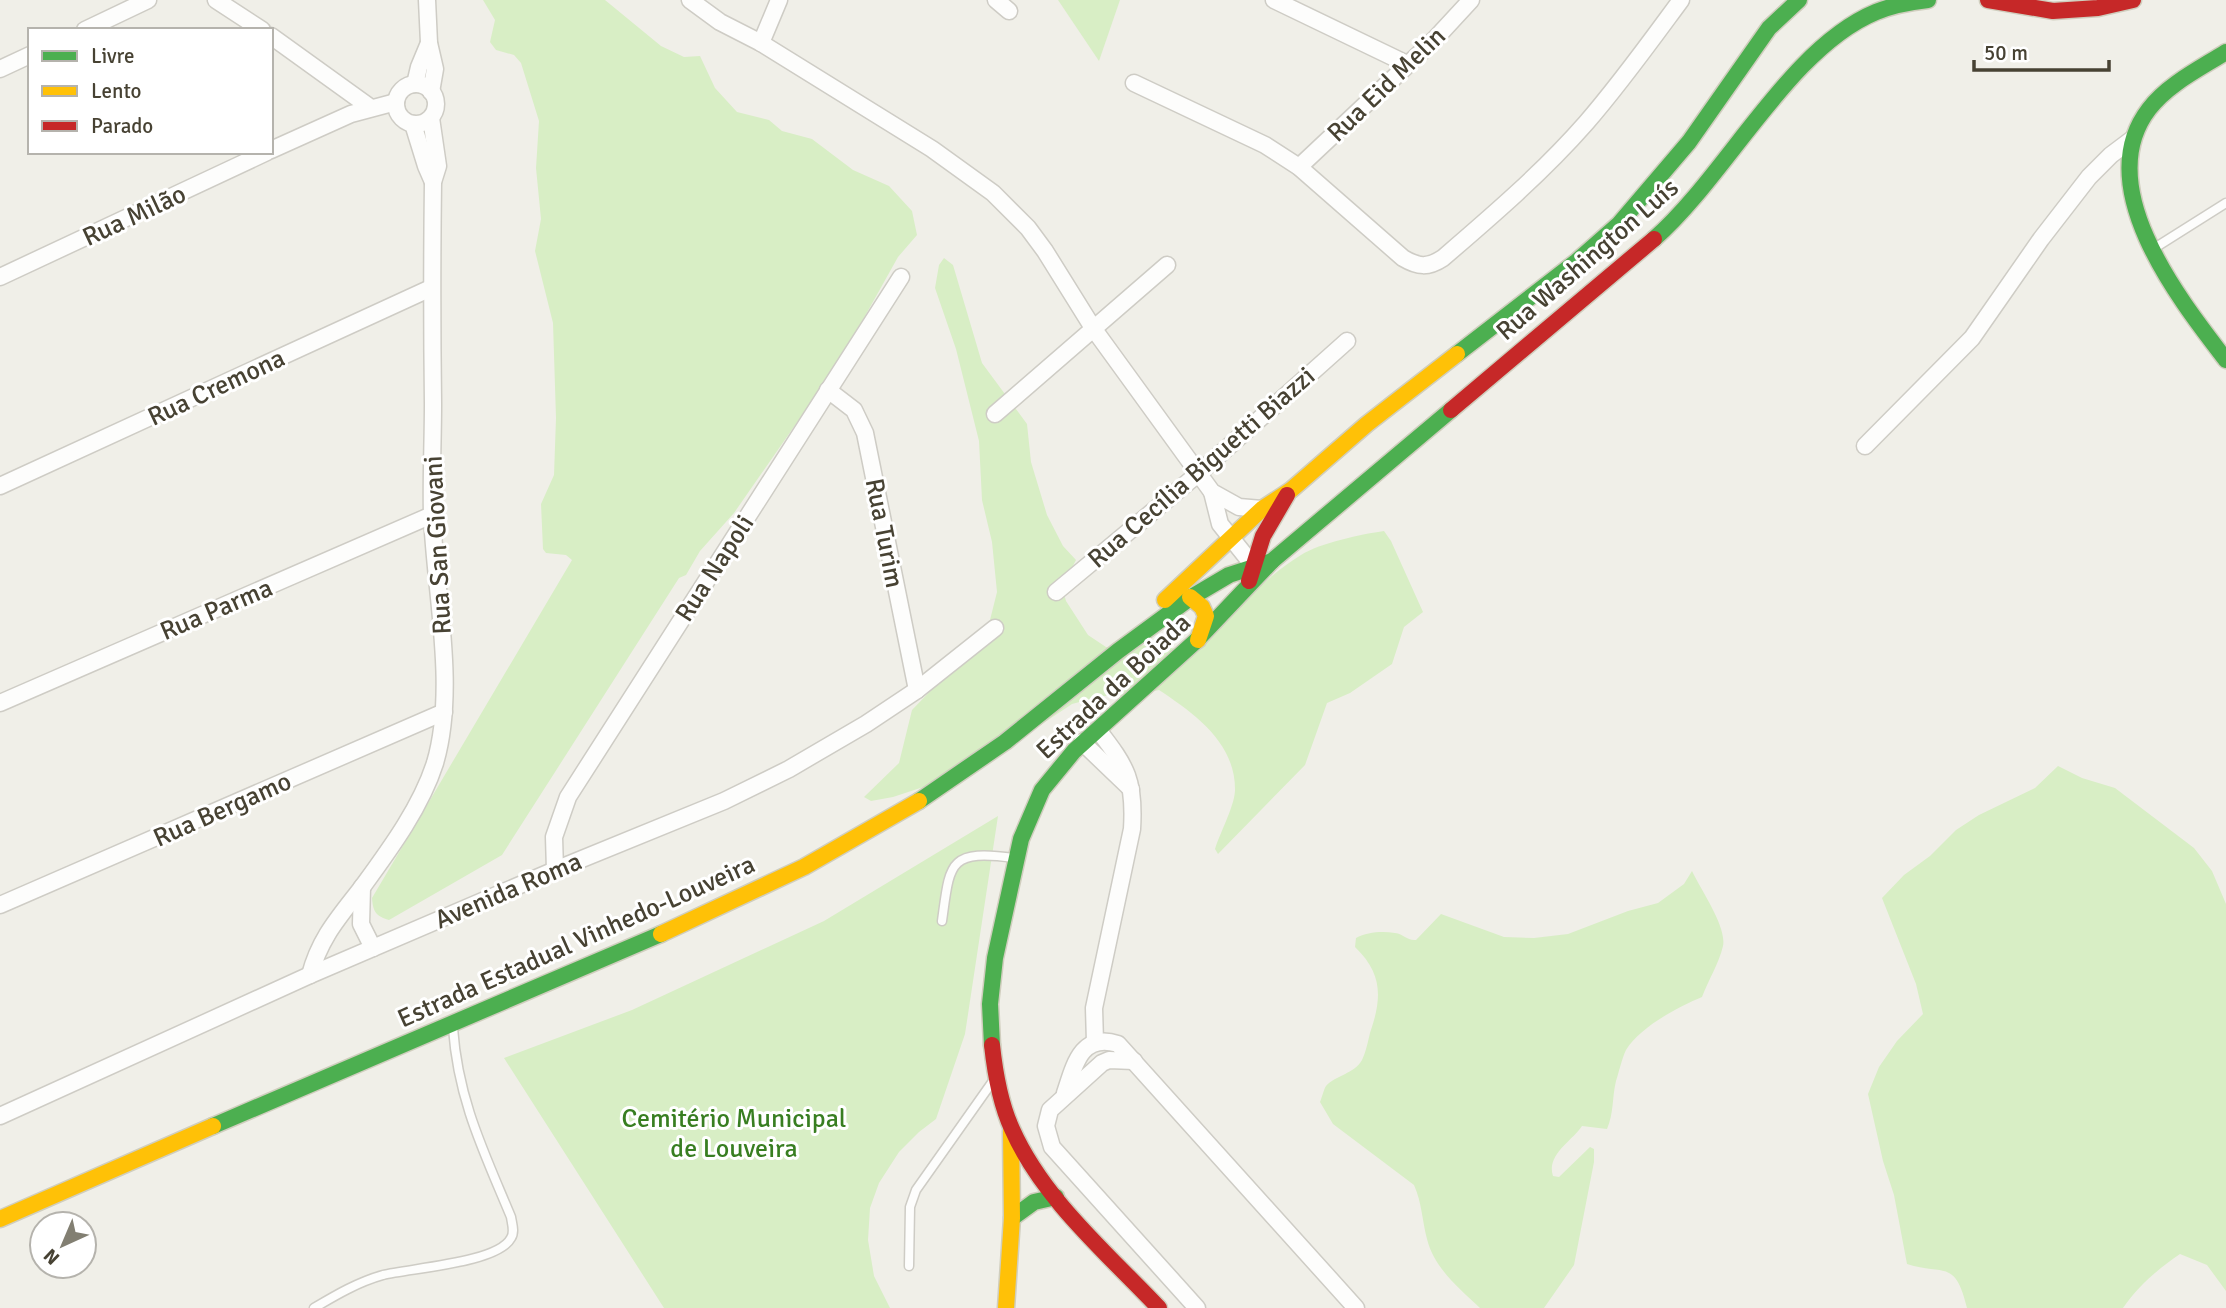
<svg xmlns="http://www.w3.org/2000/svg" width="2226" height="1308" font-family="Signika,sans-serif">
  <rect width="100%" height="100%" fill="#f0efe8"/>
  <g fill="#d8eec5">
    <path d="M483,0h122l56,46 23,11 16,-1 15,32 22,24 32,8 13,11 30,8 41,31 36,16 23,25 5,24 -19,22 -57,102 -107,154 -34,38 -14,24 -7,3 -177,277 -113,65c-13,-4 -16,-8 -17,-22l200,-338 -6,-5 -20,-2 -3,-4 -2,-45 13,-29 2,-57 -3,-95 -18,-72 6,-32 -5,-51 3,-47 -18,-58 -7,-8 -18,-5 -6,-8 5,-22z"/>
    <path d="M1058,0h62l-21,61z"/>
    <path d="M944,258l9,7 29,98 45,61 4,38 16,53 16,31 13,14 -14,27 4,14 22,34 18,12 35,-2 57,6c32,-33 63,-72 103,-96 19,-12 61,-21 83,-24l7,10 32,71 -19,15 -12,37 -42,29 -23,10 -22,62 -87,89 -3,-5c5,-16 19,-42 20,-58 1,-48 -40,-77 -76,-101l-27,6h-30l-30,8 -100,67 -79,26 -22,4 -7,-4 35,-34 13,-53 61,-63 17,-27 7,-28 -5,-50 -10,-42 -3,-59 -23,-92 -21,-61 4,-23z"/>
    <path d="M2058,766l24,12 33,10 79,60 18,23 14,33v387l-19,-26 -27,-11c-22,15 -42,32 -57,54h-156c-12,-50 -23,-32 -60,-44l-13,-69 -11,-34 -15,-67 11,-27 18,-26 26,-27 -7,-30 -34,-86 22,-23 26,-19 26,-26 23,-15 56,-27z"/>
    <path d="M998,816l-33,218 -29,85 -17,13 -20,20 -20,31 -9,25 -2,32 6,36 16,32h-226l-160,-250 128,-48 192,-89z"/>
    <path d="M1692,871c9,19 35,56 31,75 -4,17 -15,35 -21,51 -24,10 -62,30 -76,53 -4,8 -7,22 -10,31 -4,16 -2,32 -9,48l-25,-3c-10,15 -36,29 -29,50l6,1 31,-30 4,2v13l-20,103 -30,43h-64c-21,-20 -46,-40 -53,-69 -5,-19 -5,-36 -13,-54l-81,-61 -13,-22c2,-5 4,-13 6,-16 10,-11 28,-12 36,-26 4,-8 6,-19 8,-27 12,-35 13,-59 -15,-86l1,-9c11,-6 26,-7 39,-5 9,1 12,8 21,7l25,-26 63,23 30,1 34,-4 60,-23 30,-8 26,-19z"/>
  </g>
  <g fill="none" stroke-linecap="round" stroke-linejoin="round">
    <g stroke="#ceccc5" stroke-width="11">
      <g id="lane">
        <path d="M2153,249l73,-46"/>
        <path d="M942,921c8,-58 6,-72 72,-63"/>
        <path d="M909,1266l1,-59 6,-17 77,-109"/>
        <path d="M314,1308c22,-13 44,-26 69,-33 28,-7 115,-12 128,-37 4,-6 1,-14 0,-21 -27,-65 -53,-117 -58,-189"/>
      </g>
    </g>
    <g stroke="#ceccc5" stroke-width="19">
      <g id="street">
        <path d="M216,0l46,30"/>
        <path d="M427,0l2,43 6,26 -4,23"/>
        <path d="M690,0l30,22 41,21 171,106 61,44 35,35 17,23 48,77 119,164 27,15 23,2"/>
        <path d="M996,0l13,11"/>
        <path d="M1274,0l133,64"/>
        <path d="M85,30l63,-30"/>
        <path d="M271,36l100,72"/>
        <path d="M761,43l18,-43"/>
        <path d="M0,69l30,-14"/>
        <path d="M1134,83l131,62 34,22 104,91c15,9 25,10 40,0 50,-43 100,-86 143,-135 34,-39 64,-81 95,-123"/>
        <path d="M415,84l4,-17 10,-24"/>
        <circle cx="416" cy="104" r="20"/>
        <path d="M413,124l13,42 7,16"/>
        <path d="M271,150l80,-36 45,-12"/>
        <path d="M1299,167l136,-128 36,-39"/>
        <path d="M0,277l267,-125"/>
        <path d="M828,390l26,20 11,23 52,257"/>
        <path d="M995,414l172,-149"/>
        <path d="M1865,446l107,-108 69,-99 48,-62 22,-22 20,-15"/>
        <path d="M0,486l431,-198"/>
        <path d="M1212,492l8,32 32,40"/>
        <path d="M1056,592l143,-119 148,-132"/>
        <path d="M0,703l432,-188"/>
        <path d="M1082,742l49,47"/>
        <path d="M555,870l-1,-33 14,-40 333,-520"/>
        <path d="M362,887l-1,37 12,24"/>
        <path d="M0,905l444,-193"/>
        <path d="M310,975c10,-38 30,-59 53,-89 27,-37 58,-79 72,-123 22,-75 0,-170 -3,-248 -1,-37 1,-74 1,-111 -1,-74 -1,-148 0,-222l5,-16 -7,-48"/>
        <path d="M1095,1042l-1,-34 38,-179c3,-48 -5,-62 -34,-99"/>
        <path d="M1134,1061l-25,-1 -7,3 -52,47 -4,16 6,21 145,161"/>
        <path d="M1065,1093c9,-27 16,-61 53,-49l238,264"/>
        <path d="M0,1116l310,-141 245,-105 169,-69 65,-32 77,-45 51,-34 78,-62"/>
      </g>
    </g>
    <g stroke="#d0cebe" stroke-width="19">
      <g id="fast">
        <path d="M2226,52c-25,16 -58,32 -77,57 -59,77 30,190 77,251"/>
        <path d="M1654,239c73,-64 135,-191 222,-227 17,-7 34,-10 52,-12"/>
        <path d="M1457,354l120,-93 42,-37 70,-82 80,-114 30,-28"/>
        <path d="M919,801l86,-59 113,-91 72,-53 39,-23 43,-14 179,-151"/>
        <path d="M992,1045l-2,-41 5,-46 26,-119 21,-49 32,-39 123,-111 75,-79"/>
        <path d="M213,1126l448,-192"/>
        <path d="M1012,1218l22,-16 22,-5"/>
      </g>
    </g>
    <g stroke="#d0cebe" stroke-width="19">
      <g id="slow">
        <path d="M1190,597l12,10 4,9 -8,24"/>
        <path d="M1165,600l97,-91 29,-19 76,-66 90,-70"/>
        <path d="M661,934l143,-67 115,-66"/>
        <path d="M0,1219l213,-93"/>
        <path d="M1006,1308l6,-90 -1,-87"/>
      </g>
    </g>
    <g stroke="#d0cebe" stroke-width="19">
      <g id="jam">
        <path d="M1988,0l65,11 45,-3 35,-8"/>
        <path d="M1451,410l203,-171"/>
        <path d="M1249,581l14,-45 24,-41"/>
        <path d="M992,1045c3,28 8,58 20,84 31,70 95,124 147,179"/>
      </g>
    </g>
    <use href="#lane" stroke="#fdfdfc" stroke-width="8"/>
    <use href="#street" stroke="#fdfdfc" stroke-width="16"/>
    <use href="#fast" stroke="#4caf50" stroke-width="16"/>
    <use href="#slow" stroke="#ffc107" stroke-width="16"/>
    <use href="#jam" stroke="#c62828" stroke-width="16"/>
  </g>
  <g text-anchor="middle" stroke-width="6" stroke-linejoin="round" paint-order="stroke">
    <g font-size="26" fill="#474233" stroke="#fff">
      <text transform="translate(1386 84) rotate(-44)" y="9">Rua Eid Melin</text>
      <text transform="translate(134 215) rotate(-25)" y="9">Rua Milão</text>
      <text transform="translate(1587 259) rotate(-41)" y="9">Rua Washington Luís</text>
      <text transform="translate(216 387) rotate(-25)" y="9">Rua Cremona</text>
      <text transform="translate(1201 467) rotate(-41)" y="9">Rua Cecília Biguetti Biazzi</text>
      <text transform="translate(885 533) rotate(79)" y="9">Rua Turim</text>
      <text transform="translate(437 545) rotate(-93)" y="9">Rua San Giovani</text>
      <text transform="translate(714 568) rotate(-57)" y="9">Rua Napoli</text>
      <text transform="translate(216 609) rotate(-23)" y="9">Rua Parma</text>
      <text transform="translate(1113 686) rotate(-43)" y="9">Estrada da Boiada</text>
      <text transform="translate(222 809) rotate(-24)" y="9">Rua Bergamo</text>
      <text transform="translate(508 890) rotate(-23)" y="9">Avenida Roma</text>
      <text transform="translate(576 941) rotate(-24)" y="9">Estrada Estadual Vinhedo-Louveira</text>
    </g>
    <g font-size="26" fill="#387e21" stroke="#fff">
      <text x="734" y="1127">Cemitério Municipal<tspan x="734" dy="30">de Louveira</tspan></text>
    </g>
  </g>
  <rect x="28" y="28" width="245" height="126" fill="#ffffff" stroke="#b5b3ad" stroke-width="2"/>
  <rect x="42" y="51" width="35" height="10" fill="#4caf50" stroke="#b5b3ad" stroke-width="2"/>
  <text x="91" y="63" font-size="21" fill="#474233">Livre</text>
  <rect x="42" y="86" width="35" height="10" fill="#ffc107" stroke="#b5b3ad" stroke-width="2"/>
  <text x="91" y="98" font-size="21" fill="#474233">Lento</text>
  <rect x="42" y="121" width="35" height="10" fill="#c62828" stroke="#b5b3ad" stroke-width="2"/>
  <text x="91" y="133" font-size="21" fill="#474233">Parado</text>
  <g transform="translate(63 1245) rotate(224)"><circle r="33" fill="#ffffff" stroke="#b5b3ad" stroke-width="2"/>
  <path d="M0-5L12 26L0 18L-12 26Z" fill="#827f72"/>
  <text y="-10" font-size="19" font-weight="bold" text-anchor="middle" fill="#474233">N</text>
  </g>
  <path d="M1974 60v10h135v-10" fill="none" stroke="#474233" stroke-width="3.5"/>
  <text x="1984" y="60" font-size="21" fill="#474233" stroke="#ffffff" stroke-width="5" paint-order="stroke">50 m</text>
</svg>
